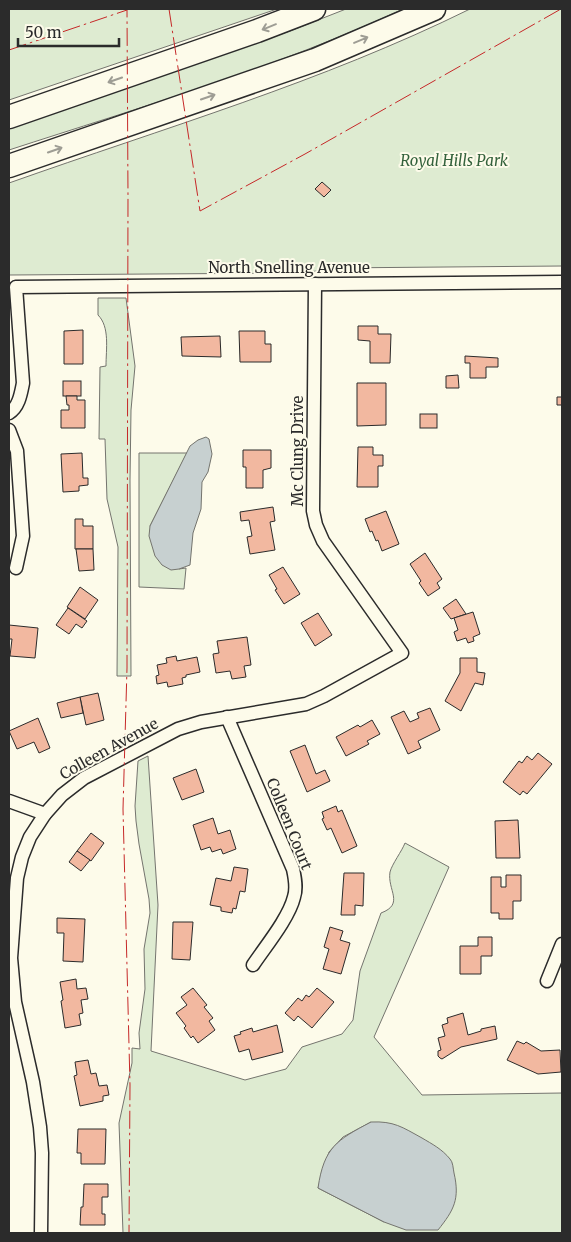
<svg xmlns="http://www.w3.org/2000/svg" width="571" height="1242" font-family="Merriweather,serif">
  <rect width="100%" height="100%" fill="#fdfbea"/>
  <g fill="#deebd1" stroke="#74746e" fill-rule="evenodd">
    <path d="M9,9h268l-268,91z"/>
    <path d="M346,9h57c-127,59 -262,98 -394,141v-22l281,-97z"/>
    <path d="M470,9h92v257l-231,2 -14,3 -21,2 -287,2v-92c155,-55 313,-101 461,-174z"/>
    <path d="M98,298h28l9,68 -4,44 -1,70 1,196h-14l1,-129 -11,-48 -2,-60h-6l1,-72 6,-1c0,-17 4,-39 -8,-51z"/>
    <path d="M139,453h48l-37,73 29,43 7,-1 -2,21 -45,-2z"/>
    <path d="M148,756l10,149 -7,146 94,29 41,-11 16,-22 40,-13 11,-14 7,-49 21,-58c24,-9 6,-23 9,-41 2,-8 12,-21 15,-29l44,24 -75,170 48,58 140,-2v140h-439l-4,-110 13,-60v-15l8,1 -1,-16 6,-44 -1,-40 6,-36 -1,-14 -10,-55 -3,-23 -1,-15 3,-45zM371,1122l13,100 -66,-34 11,-36 14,-15z"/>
  </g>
  <g fill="#c7d0d0" stroke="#74746e">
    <path d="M206,437l3,2 3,15 -4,18 -6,10 -1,27 -8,24 -3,32 -11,4 -8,1 -9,-5 -7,-9 -6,-20 1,-10 40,-80 8,-6z"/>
    <path d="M371,1122c23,-1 31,5 51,16 10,6 20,11 28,21 3,3 3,9 4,14 6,26 0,37 -16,57h-32l-22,-8 -66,-34c6,-41 19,-48 53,-66z"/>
  </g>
  <g fill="#f2b8a0" stroke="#2b2b2b">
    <path d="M322,182l9,8 -7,7 -9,-8z"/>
    <path d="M358,326h20v8h13l-1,29h-20v-22l-12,-1z"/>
    <path d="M83,330v34h-19v-33z"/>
    <path d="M239,331h26v13h6v18h-31z"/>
    <path d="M220,336l1,21 -39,-1 -1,-19z"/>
    <path d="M465,356l33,2v9h-12v11h-16v-15h-5z"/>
    <path d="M458,375l1,13h-13v-12z"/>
    <rect x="63" y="381" width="18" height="15"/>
    <path d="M357,383h29v42l-29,1z"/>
    <path d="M66,396h11v4h8v28h-24v-18h8v-5h-2z"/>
    <path d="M557,397h5v19v-11h-5z"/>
    <rect x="420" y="414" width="17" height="14"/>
    <path d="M358,447h15v8h10v11h-5v21h-21z"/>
    <path d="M243,450h28v18l-8,2v18h-17v-21h-3z"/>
    <path d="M82,453l1,25h5v7l-9,1v5l-16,1 -2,-38z"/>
    <path d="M273,507l2,14 -5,1 5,28 -25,4 -3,-17 5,-1 -3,-16 -8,1 -1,-9z"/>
    <path d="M386,511l13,33 -17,7 -4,-11 -2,1 -4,-10 -2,1 -5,-13z"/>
    <path d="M75,519h8v7h10v23h-18z"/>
    <path d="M76,549h17l1,21 -15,1z"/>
    <path d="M425,553l17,26 -5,4 3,5 -12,8 -9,-13 2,-2 -11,-17z"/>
    <path d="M283,567l17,27 -16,10 -9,-14 2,-1 -8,-14z"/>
    <path d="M80,587l18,13 -13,19 -18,-12z"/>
    <path d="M456,599l10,15 -15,5 -8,-11z"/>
    <path d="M68,608l19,13 -5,7 -6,-4 -7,10 -13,-9z"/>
    <path d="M473,612l7,22 -7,3 1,4 -6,2 -2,-5 -9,3 -3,-9 4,-2 -4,-12z"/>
    <path d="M318,613l14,22 -17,11 -14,-23z"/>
    <path d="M9,625l29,3 -3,30 -25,-2 2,-17h-3z"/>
    <path d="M247,637l4,28 -7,1 2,11 -14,2 -2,-8 -14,2 -3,-19 6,-1 -2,-12z"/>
    <path d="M176,656l1,5 20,-4 3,15 -14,3v2l-4,1 1,6 -15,3 -1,-5 -10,2 -1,-8 3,-1 -2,-10 10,-2 -1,-5z"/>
    <path d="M460,658h17v14l8,1 -2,12 -8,-2 -14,28 -16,-10 15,-28z"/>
    <path d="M98,693l6,27 -18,5 -6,-28z"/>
    <path d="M80,697l3,16 -22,5 -4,-15z"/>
    <path d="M430,708l10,22 -22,11 3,7 -13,6 -17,-37 13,-6 6,11 9,-4 -2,-5z"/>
    <path d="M38,718l12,30 -11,5 -5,-11 -17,7 -8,-18z"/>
    <path d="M372,720l8,14 -13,7 2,3 -23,12 -10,-19 22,-12 2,2z"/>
    <path d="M305,745l11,29 9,-4 5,11 -23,11 -17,-41z"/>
    <path d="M538,753l14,11 -25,30 -4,-3 -3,4 -17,-13 16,-21 3,2 5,-7 5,4z"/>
    <path d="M196,769l8,23 -22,8 -9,-22z"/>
    <path d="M336,806l2,6 4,-2 15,36 -15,7 -11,-25 -4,2 -5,-11 2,-1 -2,-6z"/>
    <path d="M213,818l5,16 12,-4 6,19 -13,5 -2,-5 -9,3 -2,-5 -9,3 -8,-25z"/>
    <path d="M518,820l2,38h-24l-1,-37z"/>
    <path d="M91,833l13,10 -13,18 -14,-10z"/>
    <path d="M77,851l13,9 -9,11 -12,-9z"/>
    <path d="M234,867l14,2 -3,23 -5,-1 -4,18 -3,-1 -1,5 -11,-2v-4l-11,-2 6,-27 15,3z"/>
    <path d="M344,873h20l-1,33 -8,-1v10h-14z"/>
    <path d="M506,875h15v26h-8v18h-14v-6h-8v-36h10v10h5z"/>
    <path d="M57,918l28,1 -2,43 -20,-1 1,-28h-7z"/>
    <path d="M173,922h20l-3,38 -18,-1z"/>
    <path d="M330,927l13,4 -3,9 10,3 -9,31 -18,-5 6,-20 -5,-2z"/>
    <path d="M478,937h14v19h-11v18h-21v-28h18z"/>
    <path d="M76,979l1,10 9,-1 2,11 -7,1 2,13 -4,1 2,11 -16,3 -4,-27 2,-1 -3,-18z"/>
    <path d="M193,988l14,17 -3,2 9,11 -4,3 6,9 -17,13 -5,-7 -2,2 -7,-10 2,-2 -10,-13 11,-8 -6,-8z"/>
    <path d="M317,988l17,14 -22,26 -14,-12 -4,5 -9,-8 13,-15 4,3 4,-6 3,2z"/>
    <path d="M463,1013l5,22 13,-4v-2l14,-3 2,13 -36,8 -19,12 -2,-1 -2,-2v-5l3,-1 -3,-12 7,-2 -3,-11 6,-2 -1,-5z"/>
    <path d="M277,1025l6,27 -31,8 -3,-11 -10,3 -5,-16 7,-2 -1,-2 12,-4 1,4z"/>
    <path d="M517,1041l7,3 2,-2 15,9 19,-1 1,22 -23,2 -31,-14z"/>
    <path d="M88,1060l3,14 5,-1 3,13 8,-1 2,10 -6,1v5l-23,5 -6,-30 3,-1 -2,-13z"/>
    <path d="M78,1129h28l-1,35h-24v-11h-4z"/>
    <path d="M84,1184h24v13h-6v17h3v11h-25l1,-18h2z"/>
  </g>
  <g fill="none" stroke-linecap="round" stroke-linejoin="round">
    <g stroke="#2b2b2b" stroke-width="15">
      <g id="minor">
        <path d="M9,413c10,-6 12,-20 14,-30l-7,-96 546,-5"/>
        <path d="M9,430l8,21 6,85 -7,32"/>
        <path d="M227,717l66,152c2,9 4,19 1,28 -5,21 -29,50 -41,68"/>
        <path d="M9,801l36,13"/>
        <path d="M547,981l15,-37"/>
        <path d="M41,1233l1,-80 -2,-26 -7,-45 -18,-80 -4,-44 6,-80 5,-21 8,-20 15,-23 17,-19 22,-17 94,-49 23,-7 105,-18 18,-8 78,-43 -79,-112 -7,-16 -3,-14 2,-227"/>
      </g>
    </g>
    <g stroke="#2b2b2b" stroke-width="25">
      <g id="motorway">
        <path d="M9,117l248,-86 57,-22"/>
        <path d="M9,166l306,-106 119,-51"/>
      </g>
    </g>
    <use href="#minor" stroke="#fdfbea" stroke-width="12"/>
    <use href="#motorway" stroke="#fdfbea" stroke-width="22"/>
    <g stroke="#c62828" stroke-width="1" stroke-dasharray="18 4 2.5 4" stroke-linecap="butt">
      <path d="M169,9l31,202 105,-57 256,-145"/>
      <path d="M9,50l118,-40 1,187 -1,471 -4,141 7,276 -1,148"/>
    </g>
  </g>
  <defs><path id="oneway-shaft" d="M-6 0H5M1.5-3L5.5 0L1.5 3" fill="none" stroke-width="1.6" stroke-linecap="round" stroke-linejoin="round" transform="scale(1.25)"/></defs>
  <g stroke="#9e9d94">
    <use href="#oneway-shaft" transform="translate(269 27) rotate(158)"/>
    <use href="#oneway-shaft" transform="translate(361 40) rotate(-23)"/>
    <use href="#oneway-shaft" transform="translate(115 80) rotate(161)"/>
    <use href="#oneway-shaft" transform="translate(208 97) rotate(-19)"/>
    <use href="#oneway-shaft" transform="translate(55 150) rotate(-19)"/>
  </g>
  <g text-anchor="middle" stroke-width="4" stroke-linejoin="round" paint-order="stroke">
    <g font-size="15" font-style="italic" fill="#34623c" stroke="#fdfbea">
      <text x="454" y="166">Royal Hills Park</text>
    </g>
    <g font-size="15" fill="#2b2b2b" stroke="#fdfbea">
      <text x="289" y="273">North Snelling Avenue</text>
      <text transform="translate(298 451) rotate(-90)" y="5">Mc Clung Drive</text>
      <text transform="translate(109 749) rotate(-29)" y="5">Colleen Avenue</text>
      <text transform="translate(289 824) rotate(68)" y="5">Colleen Court</text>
    </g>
  </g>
  <rect width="571" height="1242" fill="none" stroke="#2b2b2b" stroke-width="20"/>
  <path d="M18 38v8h101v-8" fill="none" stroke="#2b2b2b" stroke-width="2.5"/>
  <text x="25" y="38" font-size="15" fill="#2b2b2b" stroke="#fdfbea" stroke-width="4" paint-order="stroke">50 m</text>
</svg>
